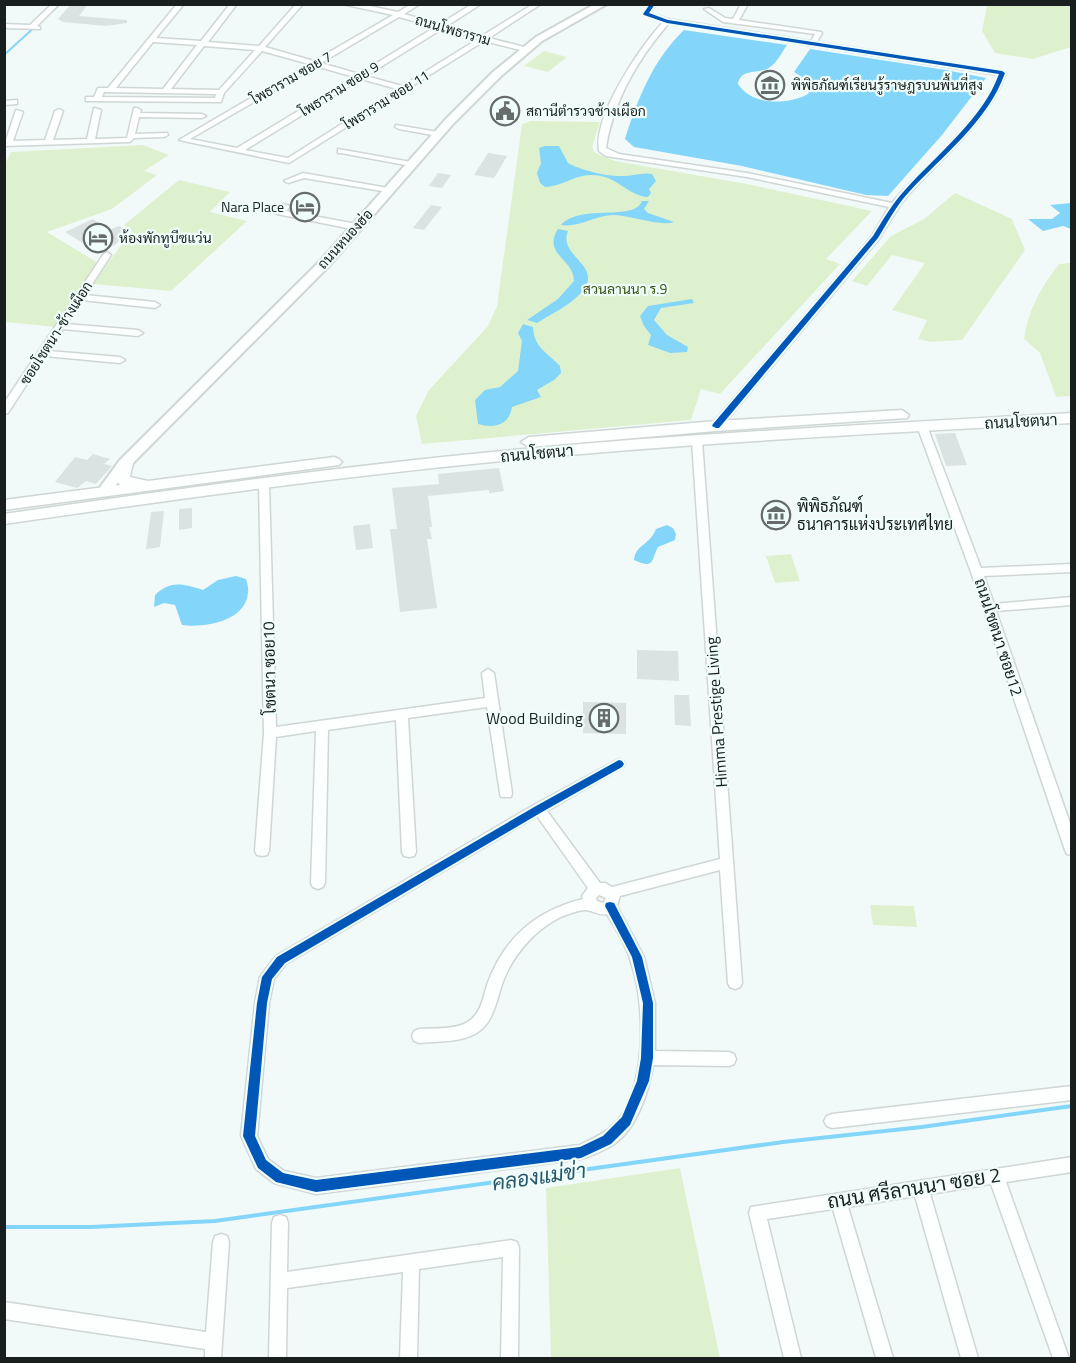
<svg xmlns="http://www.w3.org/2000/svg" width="1076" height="1363" font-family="'Titillium Web',Sarabun,sans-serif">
  <rect width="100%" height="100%" fill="#f2faf9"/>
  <g fill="#def1cf">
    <path d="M987,5h84v42l-38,12 -38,-6 -13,-22z"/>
    <path d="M544,51l23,6 -19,15 -24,-6z"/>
    <path d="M531,121l69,1 -8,25 2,5 21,9 132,23 125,27 -46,48 14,5 -120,130 -19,-5 -10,31 -269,24 -6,-28 13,-26 59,-64 9,-20 25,-182z"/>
    <path d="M143,145l26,10 -25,16 13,4 -45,34 -65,23 51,31 -42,64 -51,-5 -1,-156 7,-14z"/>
    <path d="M179,180l51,12 -20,20 37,9 -76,70 -78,-7 39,-54 -8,-5z"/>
    <path d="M955,193l57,26 13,31 -63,90 -31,2 -13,-3 9,-19 -35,-10 33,-47 -33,-8 -25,31 -15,-5 39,-45 33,-17z"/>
    <path d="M1071,263v133l-15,1 -16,-44 -16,-14c4,-29 17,-52 35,-75z"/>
    <path d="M791,554l9,27 -25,2 -9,-27z"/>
    <path d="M870,905l44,1 3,21 -44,-2z"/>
    <path d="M680,1168l40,190h-169l-5,-170z"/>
  </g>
  <g fill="#83d6fa">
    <path d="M684,30l103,15c-5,7 -10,18 -18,23 -10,6 -29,0 -31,16 14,22 50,21 70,10l4,-9 -3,-4 -15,-9 16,-23 136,21 40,8 -44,57 -54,61 -22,-1 -124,-29 -108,-19 -9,-8c13,-41 28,-79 59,-109z"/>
    <path d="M545,146h14l9,17c12,7 41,14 55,13 10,0 19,-4 29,-2l4,7 -7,8 2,4 -3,4c-18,-1 -30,-18 -47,-21 -24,-5 -34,10 -56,11l-5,-4 -3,-10 4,-10 -2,-15z"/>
    <path d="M642,201h7l-5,8 4,4 26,9c-13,5 -45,-7 -62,-7 -18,1 -34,13 -51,10 20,-22 73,-3 81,-24z"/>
    <path d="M1071,203v26l-8,-3 -20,5 -15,-12h24l8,-6 -10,-8z"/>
    <path d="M558,229l10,2c-11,26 39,35 12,63 -11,12 -29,20 -43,29l-10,-3 31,-21 16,-18c0,-22 -32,-27 -16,-52z"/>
    <path d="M692,299l2,4 -33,5 -7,12 13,15 21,12 -1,5 -17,1 -22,-8 3,-10 -7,-9 -4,-10 8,-10z"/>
    <path d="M523,324l10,3c1,21 14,25 27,39l1,7 -7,7 -17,10 4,7 -29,10c-3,18 -17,22 -34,17l-3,-24 10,-10 15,-3 18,-16 4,-30 -4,-8z"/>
    <path d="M667,525l6,3 3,6 -1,6 -17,7c-7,13 -3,23 -24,13 1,-15 16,-15 22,-31z"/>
    <path d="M236,576l10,3c1,4 3,10 2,14 -3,29 -44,35 -66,32l-7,-20 -11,-2 -10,4 1,-12c16,-15 28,-11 48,-5l15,-10z"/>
  </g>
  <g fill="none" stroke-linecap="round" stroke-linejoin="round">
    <path stroke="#83d6fa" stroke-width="2" d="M4,55l56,-51"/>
    <path stroke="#83d6fa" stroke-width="4" d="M4,1227h87l124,-6 568,-79 139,-15 150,-21"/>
  </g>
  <g fill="#dbe2e2">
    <path d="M71,4h17l-9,12 48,4v3l-21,3 -43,-4 -5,-3z"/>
    <path d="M761,80h14l9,5 -5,6h-13l-9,-5z"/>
    <path d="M504,103l13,3 -11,12 -14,-3z"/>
    <path d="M488,153l19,3 -13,22 -20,-3z"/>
    <path d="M438,173l13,2 -9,13 -13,-2z"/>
    <path d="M431,205l11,2 -18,23 -11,-2z"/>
    <path d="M93,219l16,11 10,-4 9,6 -12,12 -17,9 -34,-21z"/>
    <path d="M955,433l12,32 -21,1 -11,-32z"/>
    <path d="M93,454l17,5 -6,5 8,2 -16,18 -10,-3 -9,7 -22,-6 20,-25 12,3z"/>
    <path d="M499,468l5,23 -15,2v-3l-61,6 4,31h-3l3,12h-5l10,69 -37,4 -10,-83h7l-5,-41 47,-4 -1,-10z"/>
    <path d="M192,508v20l-13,2v-21z"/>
    <path d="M164,511l-4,36 -14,2 5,-37z"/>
    <path d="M370,524l3,24 -17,2 -3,-24z"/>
    <path d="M637,650l41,1 1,30 -42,-2z"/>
    <path d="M674,695h15l2,31 -16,-1z"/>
    <path d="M583,702l43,1v31l-43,-1z"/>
  </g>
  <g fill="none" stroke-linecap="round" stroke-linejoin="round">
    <g stroke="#cfd6d5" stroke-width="3">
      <g id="street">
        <path d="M52,4h7l-22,22 3,1v2l-36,-1v-4l26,1z"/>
        <path d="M177,4h7l-28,34 45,3 29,-37h7l-29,38 51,4 37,-42h7l-38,43 49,14 79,-46 -51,-11h18l38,8 13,-8h9l-16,10 36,10 32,-20h9l-34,22 35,10 51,-32h8l-52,34 39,10v4l-44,-11 -195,122 -110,-23 130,-76 -47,-13 -38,42 -3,9h-3l-132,-1v-4h8l4,-9h10zM399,17l36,10 -76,47 -38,-11zM442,29l36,10 -76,47 -36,-10zM153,42l44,3 -34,44 -47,-1zM204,46l51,4 -36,40 -48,-1zM316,66l38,11 -117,71 -47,-9zM361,79l36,10 -109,69 -43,-8zM104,92l112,2 -1,4 -113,-1z"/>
        <path d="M649,4h7l-6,9 18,6 143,22 4,-7 -92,-12 -19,-13 5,-1 16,10 8,1 8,-15h7l-9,16 82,12 1,1 -5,9 185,29 4,2c-17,48 -63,83 -96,120 -13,14 -21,30 -31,46l-159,189h-8v-4l160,-188 17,-29 -142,-30 -128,-19 -13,-2 -7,-5c-6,-35 41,-104 64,-129l-19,-7 -1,-1zM669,23l329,52c-18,49 -72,88 -106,128l-145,-30 -128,-19 -13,-6c7,-47 32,-89 63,-125z"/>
        <path d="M17,100v4l-13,1v-4z"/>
        <path d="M94,108l7,2 -6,29 32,-1 7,-30h3l4,2 -1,3 62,1 4,2 -4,2 -63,-1 -4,17 32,-1 1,2 -4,2 -30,1 -4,4 -126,4 12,-36 7,2 -10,29 32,-1 10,-29 4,-2 4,2 -10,29 34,-1z"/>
        <path d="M396,125l42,7 4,2 -4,2 -39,-7 -4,-2z"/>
        <path d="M338,149l73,13 4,2 -4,2 -70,-13h-3z"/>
        <path d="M303,173l85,15 4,2 -4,2 -84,-14 -16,5 -4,-2z"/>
        <path d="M283,204l7,2 -4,5 71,13 4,3 -4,3 -80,-16 -1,-2z"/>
        <path d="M107,252l4,3 -26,40 70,7 5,3 -5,3 -73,-8 -16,24 72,6 5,3 -5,3 -75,-7 -14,22 71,6 5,3 -5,3 -75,-7 -37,57 -4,1v-11l99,-148z"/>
        <path d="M922,423l5,3 54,142 91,-4v8l-88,4 10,28 78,-7v8l-76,6 76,218v26l-5,-1 -2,-4 -94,-278 -54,-146z"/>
        <path d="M697,438l5,3 40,542 -2,4 -5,2 -5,-2 -2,-4 -8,-113 -100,26 -3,10 27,51 11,46v48l74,1 5,2 2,5 -2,5 -5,2 -76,-1c-4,27 -17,66 -42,81 -9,5 -20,10 -30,13l-265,35 -42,-11 -18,-14 -15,-33 14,-133 5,-26 16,-21 258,-151 85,-46 4,2 2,3 -2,3 -76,44 53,72h5l7,4 108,-28 -28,-418zM537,816l51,72 -6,8 1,3c-48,12 -79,39 -96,86 -4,13 -6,28 -18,36 -12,9 -36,7 -50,8l-5,2 -2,5 2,5 5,2c18,-2 43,0 59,-11 17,-11 19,-36 26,-53 11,-27 33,-51 59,-63 6,-2 16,-6 22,-6 8,0 13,6 22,4 8,14 18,29 23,45 15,43 17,117 -9,157 -10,14 -26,22 -41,29l-264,33 -32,-7 -16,-12 -11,-23 12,-133 5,-24 12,-15zM599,895l7,3 -3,5 -6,-2 -1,-3z"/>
        <path d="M264,481l5,3 7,243 209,-29 -3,-25 6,-4 6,4 18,120 -1,4h-10l-1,-4 -13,-86 -79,11 8,134 -2,4 -5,1 -5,-1 -2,-4 -6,-132 -68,10 -3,153 -2,4 -5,2 -5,-2 -2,-4 5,-152 -40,6 -7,114 -2,4 -5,1 -5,-1 -2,-4 9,-118 -5,-249z"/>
        <path d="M1072,1086v14l-240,28 -5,-2 -3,-5 3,-5 5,-2z"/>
        <path d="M1072,1157v15l-66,10 63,176h-16l-62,-174 -61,10 48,164h-17l-46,-162 -67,11 45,151h-17l-43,-149 -66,10 34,139h-17l-35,-145 2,-6z"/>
        <path d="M280,1215l6,2 2,6 -1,49 224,-32 6,2 2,6 -1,110h-17l2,-101 -84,12 -2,89h-17l3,-86 -116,16 -1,70h-17l3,-135 2,-6z"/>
        <path d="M221,1234l6,2 2,6 -8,116h-16v-9l-201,-30v-17l202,30 7,-90 2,-6z"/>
      </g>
    </g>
    <g stroke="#cfd6d5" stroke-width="4">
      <path id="secondary" d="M595,4h12l-65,37 -41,35 -48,48 -124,142 -199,200 -22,30h-10l-2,-3 24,-33 201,-200 124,-140 48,-48 43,-35z"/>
    </g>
    <g stroke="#cfd6d5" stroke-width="3">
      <g id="primary">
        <path d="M902,410l7,5 -2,3 -191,13 -187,16 -8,-5 8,-5 187,-16z"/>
        <path d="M1072,413v10c-191,10 -381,20 -570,38 -167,16 -332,39 -498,63v-10c166,-24 331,-47 498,-63 189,-18 379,-27 570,-38z"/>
        <path d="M334,457l5,2 3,3 -3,3 -335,45v-10l116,-15 -7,-10 7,-15 5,-2 8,5 -3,14 18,4z"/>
      </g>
    </g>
    <use href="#street" fill="#fdfefe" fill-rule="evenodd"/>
    <use href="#secondary" fill="#fdfefe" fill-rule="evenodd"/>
    <use href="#primary" fill="#fdfefe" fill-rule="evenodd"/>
    <g stroke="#effefa" stroke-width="4">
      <g id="cycleway">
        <path d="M650,4h5l-6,9 19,7 334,51 3,2c-17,48 -62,82 -96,119 -13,14 -21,30 -31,46l-159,190h-3l-4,-2 1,-2 160,-188c10,-16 19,-32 32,-46 31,-35 78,-71 94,-116l-332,-51 -23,-8 -1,-1z"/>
        <path d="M619,760l3,1 2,3 -2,3 -80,45 -257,151 -13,16 -5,24 -12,133 11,24 17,13 33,7 264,-33 23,-11 19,-19 15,-36 4,-23 2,-55 -11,-46 -27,-51 1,-3 4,-1 4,1 28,54 11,46v55l-4,23 -19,44 -19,19 -30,14 -265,34 -40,-10 -18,-14 -15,-32 14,-133 5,-26 15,-20 259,-151z"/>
      </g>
    </g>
    <use href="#cycleway" fill="#0057b8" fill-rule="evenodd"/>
  </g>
  <defs>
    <g id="museum-ring" transform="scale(1.5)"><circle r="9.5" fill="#effefa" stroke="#656c6b" stroke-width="1.5"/><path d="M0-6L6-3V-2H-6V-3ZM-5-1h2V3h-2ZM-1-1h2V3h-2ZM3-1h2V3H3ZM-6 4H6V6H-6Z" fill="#656c6b"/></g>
    <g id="civic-ring" transform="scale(1.5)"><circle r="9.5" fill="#effefa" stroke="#656c6b" stroke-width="1.5"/><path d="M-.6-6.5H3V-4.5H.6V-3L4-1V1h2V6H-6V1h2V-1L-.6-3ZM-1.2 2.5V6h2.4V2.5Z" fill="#656c6b"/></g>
    <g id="hotel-ring" transform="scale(1.5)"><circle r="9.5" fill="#effefa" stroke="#656c6b" stroke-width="1.5"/><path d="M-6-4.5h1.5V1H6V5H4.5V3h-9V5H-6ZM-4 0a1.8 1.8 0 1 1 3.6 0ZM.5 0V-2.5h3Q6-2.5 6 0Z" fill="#656c6b"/></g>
    <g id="building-ring" transform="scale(1.5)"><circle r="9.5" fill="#effefa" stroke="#656c6b" stroke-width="1.5"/><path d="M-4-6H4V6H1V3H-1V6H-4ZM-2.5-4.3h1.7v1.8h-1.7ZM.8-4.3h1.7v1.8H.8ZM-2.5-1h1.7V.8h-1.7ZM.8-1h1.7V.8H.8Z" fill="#656c6b"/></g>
  </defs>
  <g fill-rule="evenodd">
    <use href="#museum-ring" x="770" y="85"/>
    <use href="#civic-ring" x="505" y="111"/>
    <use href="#hotel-ring" x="305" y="207"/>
    <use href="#hotel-ring" x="98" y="238"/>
    <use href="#museum-ring" x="776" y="515"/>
    <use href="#building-ring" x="604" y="718"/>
  </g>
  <g text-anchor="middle" stroke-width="4.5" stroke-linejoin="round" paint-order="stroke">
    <g font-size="14" fill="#191f1e" stroke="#effefa">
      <text transform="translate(453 30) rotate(16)" y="5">ถนนโพธาราม</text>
      <text transform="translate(291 78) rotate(-30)" y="5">โพธาราม ซอย 7</text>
      <text transform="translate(339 89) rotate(-32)" y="5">โพธาราม ซอย 9</text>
      <text transform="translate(386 100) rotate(-32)" y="5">โพธาราม ซอย 11</text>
      <text transform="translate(345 239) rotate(-48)" y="5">ถนนหนองฮ่อ</text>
      <text transform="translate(56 333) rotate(-57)" y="5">ซอยโชตนา-ช้างเผือก</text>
    </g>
    <g font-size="14" fill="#191f1e" stroke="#effefa" text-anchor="start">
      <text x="791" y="90">พิพิธภัณฑ์เรียนรู้ราษฎรบนพื้นที่สูง</text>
      <text x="526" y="116">สถานีตำรวจช้างเผือก</text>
      <text x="284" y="212" text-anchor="end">Nara Place</text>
      <text x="119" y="243">ห้องพักทูบีซแว่น</text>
    </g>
    <g font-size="14" fill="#3a5111" stroke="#effefa">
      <text x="625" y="294">สวนลานนา ร.9</text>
    </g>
    <g font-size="16" fill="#191f1e" stroke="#effefa">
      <text transform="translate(1021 421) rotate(-3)" y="6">ถนนโชตนา</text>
      <text transform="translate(537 453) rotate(-5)" y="6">ถนนโชตนา</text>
      <text transform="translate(999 637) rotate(72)" y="6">ถนนโชตนา ซอย12</text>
      <text transform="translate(269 668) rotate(-91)" y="6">โชตนา ซอย10</text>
      <text transform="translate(716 712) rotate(-94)" y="6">Himma Prestige Living</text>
    </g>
    <g font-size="16" fill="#191f1e" stroke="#effefa" text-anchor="start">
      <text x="797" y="512">พิพิธภัณฑ์<tspan x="797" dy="18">ธนาคารแห่งประเทศไทย</tspan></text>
      <text x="583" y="724" text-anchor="end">Wood Building</text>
    </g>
    <g font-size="20" fill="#191f1e" stroke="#effefa">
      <text transform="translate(914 1188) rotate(-9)" y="7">ถนน ศรีลานนา ซอย 2</text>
    </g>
    <g font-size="21" font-style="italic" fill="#27566b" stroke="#effefa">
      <text transform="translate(539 1177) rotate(-8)" y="7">คลองแม่ข่า</text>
    </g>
  </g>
  <rect width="1076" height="1363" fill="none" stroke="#191f1e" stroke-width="12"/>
</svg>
